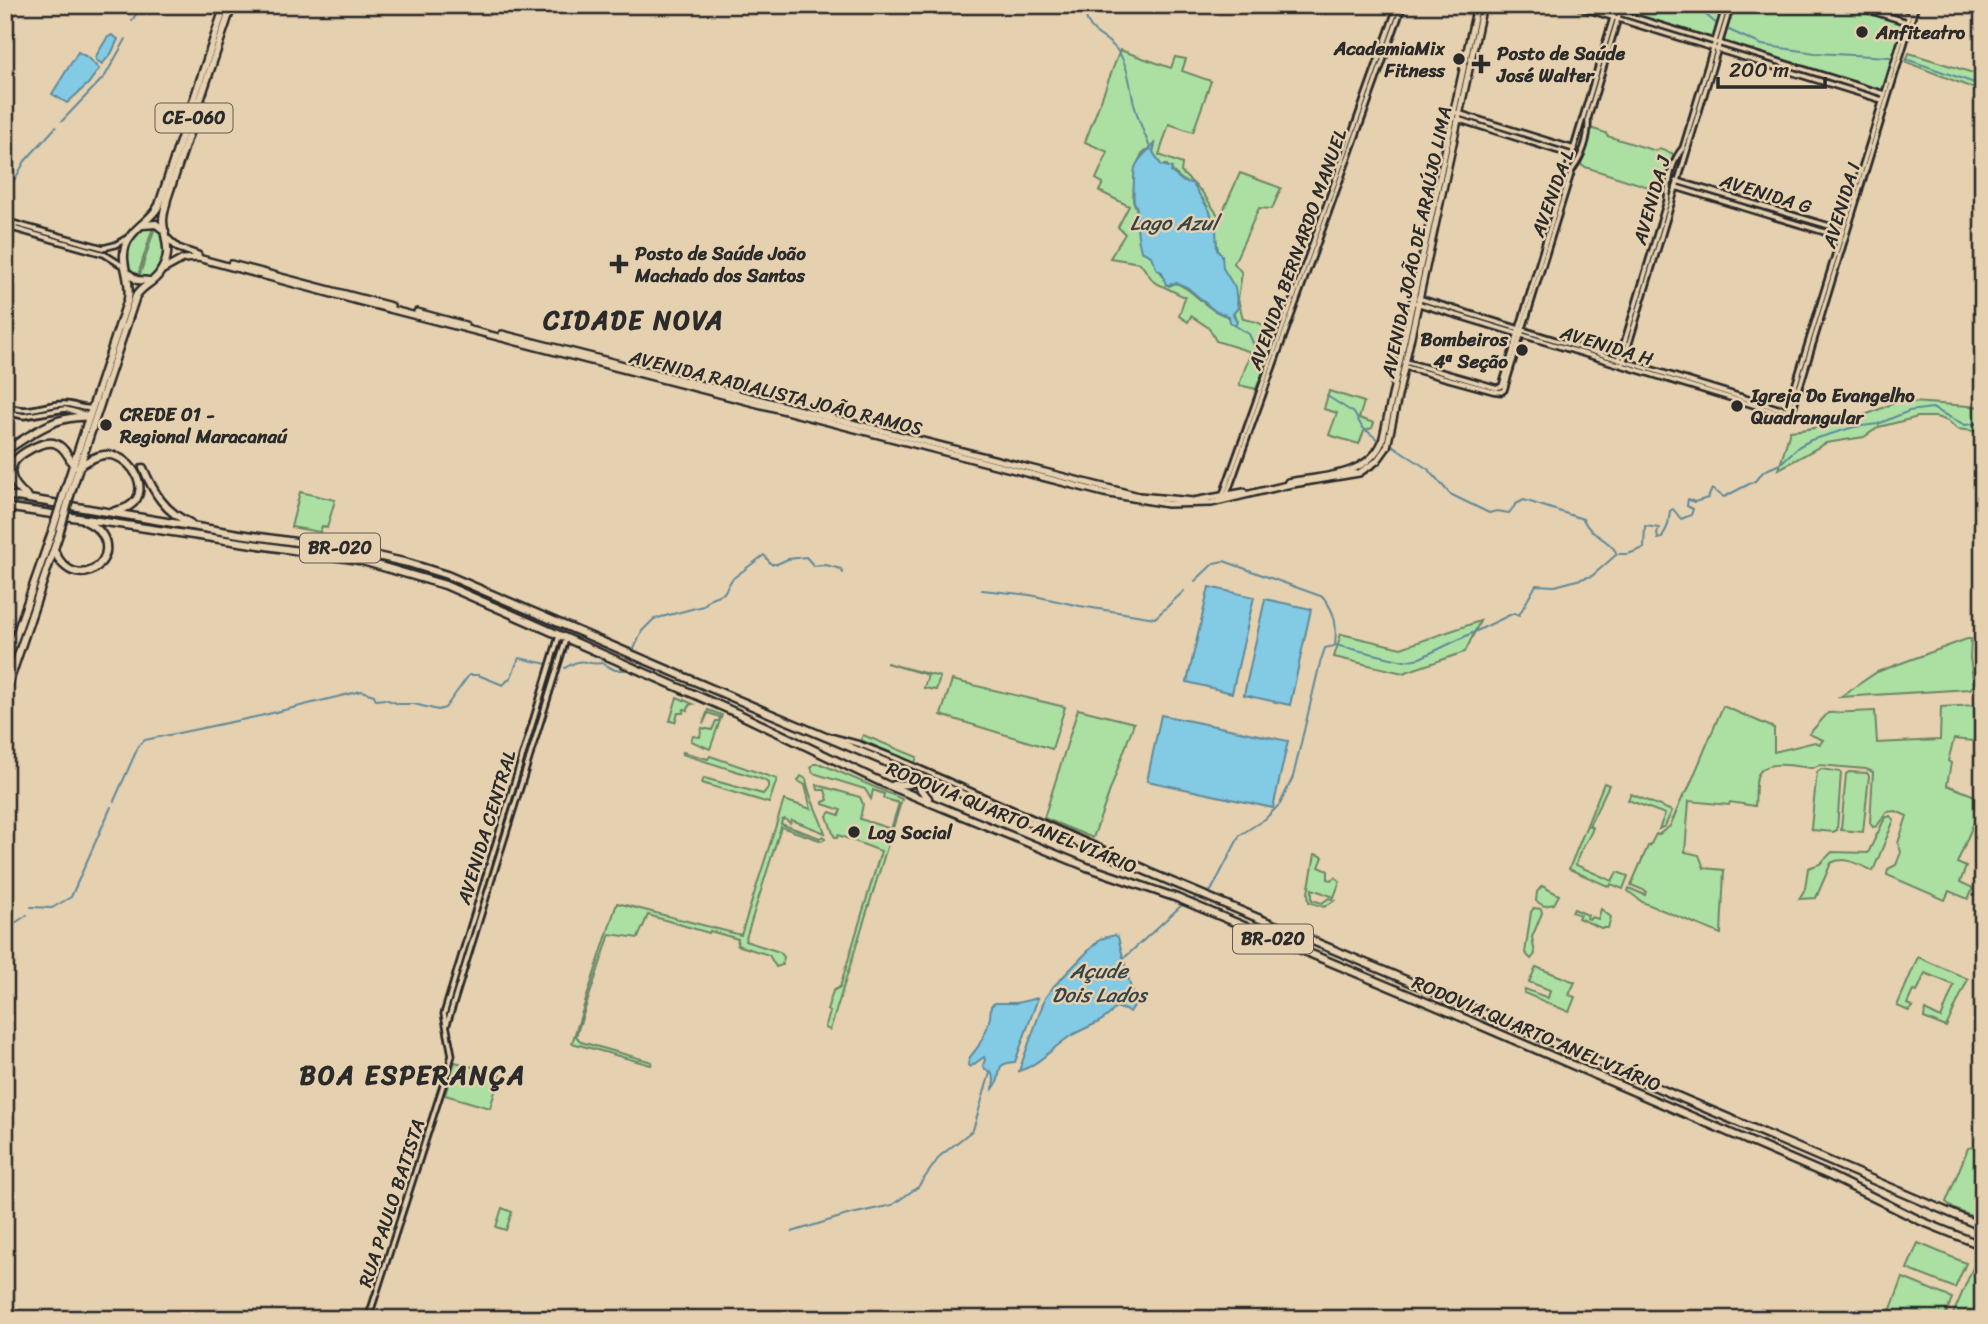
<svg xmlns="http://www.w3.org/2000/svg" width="1988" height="1324" font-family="Sriracha,sans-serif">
  <rect width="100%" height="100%" fill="#e5d0af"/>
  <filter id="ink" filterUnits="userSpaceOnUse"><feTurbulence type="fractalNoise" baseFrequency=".0143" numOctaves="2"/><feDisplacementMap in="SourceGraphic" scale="14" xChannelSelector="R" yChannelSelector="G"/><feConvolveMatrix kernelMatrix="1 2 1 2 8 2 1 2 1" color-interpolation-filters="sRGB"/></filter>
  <g filter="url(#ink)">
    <g fill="#ace0a2" stroke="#6c8666" stroke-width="2" fill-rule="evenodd">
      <path d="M1624,5h100l-11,36 -91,-30z"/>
      <path d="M1732,5h111l60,19 -21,68 -161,-49z"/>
      <path d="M1120,50l51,18 4,-11 11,2 -4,12 29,10 -18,51 -24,-8 -10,31 23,9 -1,8 21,20 18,26 20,-45 41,15 -9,21 -13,-1 -25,55 8,10 -4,26 5,20 14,3 22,11 -23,56 -17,-4 12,-33 -35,-11 -7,-13 -18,-12 -3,6 -9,-6 6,-19 -31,-15 -14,-19 -30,-5 15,-24 -7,-7 11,-21 -30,-15 4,-8 -7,-4 12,-27 -23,-10zM1155,145l-2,7 8,13h6c10,13 25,20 35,33 13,16 12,37 17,56 5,20 10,49 18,68 -7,-6 -14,-6 -22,-11 -14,-8 -23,-22 -39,-28l-7,3 -18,-30 -16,-36 2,-9 -4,-11 2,-32 7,-14z"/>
      <path d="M1909,53l74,23v16l-77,-30z"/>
      <path d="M1593,129l13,4 1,3 49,15 3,-2 13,4 1,3 -9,33 -3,2 -79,-25 -1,-3 9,-32z"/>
      <path d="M144,227h9l-16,51c-16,-14 -10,-39 7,-51z"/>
      <path d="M155,227c18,13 9,41 -6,52l-10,-1z"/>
      <path d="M1329,391l35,11 -5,16 15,5 -2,5 -8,3 -5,13 -30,-9 8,-22 -13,-4z"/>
      <path d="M1897,401l86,6v25l-26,-3 -9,-8 -12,-4h-18l-39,10 -15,10 -38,6 -47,26 11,-38c37,-3 74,-13 107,-30z"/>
      <path d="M300,492l35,8 -8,28 -5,-2 -2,6 -29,-5z"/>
      <path d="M1480,621l-15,31 -62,21 -69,-16 7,-23 60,14z"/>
      <path d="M1983,628v53l-2,1 -3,-14 -1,-35z"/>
      <path d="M1967,639h4l-1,19 4,27 -4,4 -130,8 37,-25z"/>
      <path d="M886,663l54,14 -4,13 -12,-2 4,-13z"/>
      <path d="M952,680l113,27 -13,42 -111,-34z"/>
      <path d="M677,697l16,7 -4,1 -1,5 -4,-1 -1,4h-5l-3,9 -5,-1z"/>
      <path d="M1976,705l3,2 4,35 -29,-3 -6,22 3,2 -4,22 28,11 8,5 -26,62 9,4 -6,15 13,6 -5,11 -19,-8 -4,9 -58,-25 1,-6 8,-4 5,-13 -3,-9 9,-27 -11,-5 -9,1 -10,14 -4,1 -3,-4 3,-51 -7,-3 -47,-4 -6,3c-15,-1 -50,-11 -56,9 -2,9 -1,20 -2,29l-25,-4 -1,3 -40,-4 -4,51 14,3 5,13 20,2 -3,64 -79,-32 -14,-11 1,-3 16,7 1,-4 -15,-6 17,-39h2l6,-12 2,1 12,-9 14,-32 3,-2 36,-86 51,22v24l41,-10 5,2 3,-4 -14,-6 19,-21 47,-2 2,32 63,-3 1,-33z"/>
      <path d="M1078,709l56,14 -41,115 -49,-20z"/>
      <path d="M708,710l14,5 -12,34 -19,-8 2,-5 7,1 2,-9 10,2 4,-9h3l1,-4 -12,-4 -5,11z"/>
      <path d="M863,735l54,22 -2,6 -54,-23z"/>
      <path d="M683,752l25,7 2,-3 67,23 -8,24 -67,-20 2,-5 59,16 5,-6v-5l-4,-3 -82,-26z"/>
      <path d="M814,764h7l81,35 -72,231 -5,-2 5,-16 -3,-2 6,-19 7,-4 41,-136 -43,-16 -1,3 -3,-2 -7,-20 3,-4 9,3 2,-5 -18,-6v-2l5,-2 -3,-10h-7l-1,-5 43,12 3,7 -3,15 31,10 8,-26 -16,-5 1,-4 -11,-4 -2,9 -6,-10 -52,-16 -2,-6z"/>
      <path d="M1821,769l20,3 -4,58 -4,2 -20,-2 -2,-2 6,-56z"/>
      <path d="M1849,772l18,1 2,3 -6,56 -22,-2 5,-56z"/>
      <path d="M801,776l5,3c3,20 13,35 19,54l-33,-13 -2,3 -5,-4 -3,1 -1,4 39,14 3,-2 2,3 -3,2 -41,-14 -36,114 35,11 4,5 -2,8 -6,2 -7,-12 -32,-10 1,-6 -28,-8 -1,2 -61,-18 -10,23 -28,-4 -34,102 5,6 71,20 -1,3 -79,-22 45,-140 124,32 43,-135 27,9 -6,-24 -7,-4z"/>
      <path d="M1604,783l5,2 -20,41 4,2c-6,15 -15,23 -17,37l36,16 5,-9 11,4 -5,13 -12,-5 -1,3 -41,-18z"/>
      <path d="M1631,794l41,17 -7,15 -6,3 6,-15 -37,-14z"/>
      <path d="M1890,816l4,4 -21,51c-14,-6 -27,-16 -42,-8l-15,35 -17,1 6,-10 3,-21 12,-4 12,-12 36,1 17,-35z"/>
      <path d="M1315,854l8,3 -4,10 9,4v8l3,1 4,-3 5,4 -6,16 -22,-8v11l10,3 7,-5 6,2 -11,7 -15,-5 -1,-9z"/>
      <path d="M1542,886l17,9 -5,9 -10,2 -8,-5 1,-9z"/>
      <path d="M1534,908l7,1 1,4 -10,24 3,17 -4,5 -6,-6 6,-41z"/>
      <path d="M1574,909l14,6 -1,3 3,1 2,-2 6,2 3,-10 10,8 -3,11h-7l-23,-10 2,-3 -8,-3z"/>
      <path d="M1918,957l50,22 -22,48 -22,-9 1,-8 16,8 13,-33 -29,-12 -8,19 -4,-1 -6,13 6,3 -4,4 -12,-5z"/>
      <path d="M1536,967l39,15 -6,13 6,2 -6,15 -45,-19 1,-4 23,9 2,-8 -21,-8z"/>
      <path d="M455,1062l45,13 -10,33 -45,-13z"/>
      <path d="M1972,1147l11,4v36l-10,24 10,5v5l-29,-12 -8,-7 22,-54z"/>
      <path d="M502,1208l10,4 -6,18 -10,-3z"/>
      <path d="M1918,1243l48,20 -11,25 -48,-19z"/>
      <path d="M1974,1265l9,4v50h-32z"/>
      <path d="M1903,1278l49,20 -8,21h-57z"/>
    </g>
    <g fill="#83cae4" stroke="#608a9a" stroke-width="2">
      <path d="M112,35l6,4 -7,15 -9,10 -6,-4v-4l11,-18z"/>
      <path d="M78,52l11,6 10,11 -11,15 -21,19 -15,-9z"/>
      <path d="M1155,142l-2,10 8,13 11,3 -1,4 13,10 8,1 17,27 7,18 1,22 5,5 1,13 12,20 3,20 -5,6 4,8 -2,4 -5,-4 -1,-6 -14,-5 -28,-24 -10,-4 -11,2 -4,-13 -5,-2 -6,-14 -10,-5c-4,-14 -4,-25 -4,-39 0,-8 -1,-4 -3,-11 -1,-3 0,-29 1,-33 4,-12 14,-16 20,-26z"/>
      <path d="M1209,587l45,10 -22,96 -45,-11z"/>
      <path d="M1265,599l46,10 -21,96 -46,-10z"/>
      <path d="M1161,715l127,26 -15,67 -126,-27z"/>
      <path d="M1115,935l3,2 17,67 -5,8 -14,-5c-12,17 -30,19 -47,30 -17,11 -30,28 -50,34l26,-73 9,-12 46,-47z"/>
      <path d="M1038,998l-23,64c-25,2 -9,12 -22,27l1,-10 -3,-7 -6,-3 -2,-4 2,-5 -1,-3 -14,10 -2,-2c1,-11 6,-11 11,-20 7,-13 12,-24 12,-39l4,-3h22z"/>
    </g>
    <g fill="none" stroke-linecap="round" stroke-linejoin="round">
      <g stroke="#608a9a" stroke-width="2">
        <path d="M1694,5l24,20"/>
        <path d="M1085,8c1,30 22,25 34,45 10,15 11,34 15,51 4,16 11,31 17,46"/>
        <path d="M132,21l9,-16"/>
        <path d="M1729,30l33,15 53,8 75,4"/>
        <path d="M1906,59l77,27"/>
        <path d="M62,121l43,-45 21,-37"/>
        <path d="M5,184l10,-5 10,-18 31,-34"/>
        <path d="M1234,325l15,9 7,16 10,10"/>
        <path d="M1327,396l27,17 8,14 15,12"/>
        <path d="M1392,445l37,25 21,24 39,19 8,-2 12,2 7,-9 8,-4 59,19c9,19 23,17 33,33"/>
        <path d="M1195,581l19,-18 10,-2 99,36c13,16 14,29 12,48l69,16 16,-3 94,-45 5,2 17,-30 19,1 37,-10 25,-22h11l16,-6 1,-22 14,2 -2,5 1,6 4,-1 6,-13 2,-14 3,-2 8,10 10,-4 2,-6 -6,-3 1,-7 6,3 14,-4 4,-9 12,8 31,-16 9,-10 16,-7 18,-17 13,-7 43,-13 24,-3 31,-13 23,-3 33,17 18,-2"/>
        <path d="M982,590l48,5 50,11 75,12 29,-27"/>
        <path d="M634,649l8,-18 12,-12 49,-13 8,-8 13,-5 8,-14 32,-24 7,9h6l11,-5 18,-2 8,9 12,-1 15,4 2,4"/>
        <path d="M565,668c20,-13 20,-2 37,-5l13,7h10"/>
        <path d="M114,801l25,-56 6,-5 115,-24 101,-25 13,4 2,5 9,-1 14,5h15l24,6 7,-2 24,-33h9l25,10 8,-8 8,-19 28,6"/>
        <path d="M1207,892l4,-1 29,-56 25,-16 15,-15 13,-27 27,-114 5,-15 9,-2"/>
        <path d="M1192,900l5,-3"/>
        <path d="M31,907l21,1 19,-11 40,-90"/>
        <path d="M5,927l7,-2 15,-10"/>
        <path d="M1123,959l60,-55"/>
        <path d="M792,1232l55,-17 45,-10 26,-18 22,-31 33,-26 17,-57"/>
      </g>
      <g stroke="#2b2b2b" stroke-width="9">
        <g id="tertiary">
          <path d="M1573,5l309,95"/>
          <path d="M1594,5l290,89"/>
          <path d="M1852,5l55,17"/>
          <path d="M1874,5l35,11"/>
          <path d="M1454,112l120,37"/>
          <path d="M1457,119l115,36"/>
          <path d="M1677,181l166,49"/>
          <path d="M1676,187l165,50"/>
          <path d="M5,221l98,27 12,-3 14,-8"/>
          <path d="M5,226l99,28 19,12"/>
          <path d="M1418,298l359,110 11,1 124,-404"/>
          <path d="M1413,302l367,111 12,-1 124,-407"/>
          <path d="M1619,360l48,-159c2,-19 3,-38 16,-53l43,-143"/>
          <path d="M1406,362l91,26 5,-2 115,-381"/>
          <path d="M1623,363l108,-358"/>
          <path d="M1405,367l88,24 8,1 3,-2 68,-220c12,-16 17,-32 16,-52l34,-113"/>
          <path d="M5,406c26,9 34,-1 58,-2 10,-1 18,6 28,4"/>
          <path d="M5,412l19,4 41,-7 23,6"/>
          <path d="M1227,494l176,-489"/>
          <path d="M1222,497l176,-492"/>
          <path d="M829,736l30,8 41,16 248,109"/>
          <path d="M447,1024l119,-385"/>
          <path d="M368,1319l79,-246 5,-18 -8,-41 115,-378"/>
        </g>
      </g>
      <g stroke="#2b2b2b" stroke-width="10">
        <g id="primary">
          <path d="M167,238l11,10 20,7"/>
          <path d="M231,264l160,42"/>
          <path d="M163,270l20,-11 15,-1 160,43 746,192 63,11 45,-1 75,-18 72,-12 18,-12 10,-14 96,-442"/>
          <path d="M417,312l48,13"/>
          <path d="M502,334l637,162 54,5 51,-9"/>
          <path d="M1288,482c32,-6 79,-5 94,-40l95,-437"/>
        </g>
      </g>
      <g stroke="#2b2b2b" stroke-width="11">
        <g id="trunk">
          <path d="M143,225l13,-1 9,7"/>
          <path d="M128,273l9,7 13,1"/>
          <path d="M5,451c27,-17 50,-36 83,-34"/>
          <path d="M78,467c8,-5 16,-11 26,-12 31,-3 56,49 11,56"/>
          <path d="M143,468c11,25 22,44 47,55"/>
          <path d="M66,487l62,-188c4,-20 -9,-36 -2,-55 7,-17 25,-23 33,-39l66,-200"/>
          <path d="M72,489l64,-193c6,-10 17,-13 23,-22 15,-22 5,-33 4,-53 0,-8 3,-15 4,-22l65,-194"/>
          <path d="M5,495l234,39 107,15 62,14 39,12 324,139 623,261 589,252"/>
          <path d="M28,497c-21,-16 -24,-34 1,-47 23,-13 33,-9 44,15"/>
          <path d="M5,507l354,53 86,25 294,129 146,70 202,83 90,31 256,107 397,171 91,45 62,25"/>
          <path d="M54,550c24,55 84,-4 31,-29"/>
          <path d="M5,667l47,-135"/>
          <path d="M5,694l54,-160"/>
          <path d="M894,785l16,-1 3,-3 -5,-8"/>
          <path d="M928,798l-9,-11 4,-5 10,1"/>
        </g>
      </g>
      <use href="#tertiary" stroke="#e5d0af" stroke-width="3.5"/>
      <use href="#primary" stroke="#e5d0af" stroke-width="5"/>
      <use href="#trunk" stroke="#e5d0af" stroke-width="6"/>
      <g stroke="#2b2b2b" stroke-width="11" stroke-linecap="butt">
        <g id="trunk-bridge">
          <path d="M52,532l14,-45"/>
          <path d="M59,534l13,-45"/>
        </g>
      </g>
      <use href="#trunk-bridge" stroke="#e5d0af" stroke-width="6"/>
    </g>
  </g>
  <g fill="#2b2b2b" stroke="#e5d0af" stroke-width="2.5">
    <circle cx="1862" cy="32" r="7"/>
    <circle cx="1459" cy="59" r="7"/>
    <path d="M1477.5 53.5h7v7h7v7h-7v7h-7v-7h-7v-7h7z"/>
    <path d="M615.5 253.5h7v7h7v7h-7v7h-7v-7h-7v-7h7z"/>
    <circle cx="1522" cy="350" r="7"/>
    <circle cx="1737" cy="406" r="7"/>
    <circle cx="106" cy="425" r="7"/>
    <circle cx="854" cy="832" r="7"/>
  </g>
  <g text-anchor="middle" stroke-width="5" stroke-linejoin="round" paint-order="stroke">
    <g fill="#e5d0af" stroke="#635c53" stroke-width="2">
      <rect x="155.5" y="103.5" width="77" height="29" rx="5"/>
      <rect x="300" y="533.5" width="80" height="29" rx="5"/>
      <rect x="1233" y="924.5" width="80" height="29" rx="5"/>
    </g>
    <g font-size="18" font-weight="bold" fill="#2b2b2b">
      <text x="194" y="124">CE-060</text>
      <text x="340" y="554">BR-020</text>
      <text x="1273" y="945">BR-020</text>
    </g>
    <g font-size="19" font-weight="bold" fill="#2b2b2b" stroke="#e5d0af" text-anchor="start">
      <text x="1876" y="39">Anfiteatro</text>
      <text x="1445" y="55" text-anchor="end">AcademiaMix<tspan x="1445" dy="22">Fitness</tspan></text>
      <text x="1497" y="60">Posto de Saúde<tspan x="1497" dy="22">José Walter</tspan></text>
      <text x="635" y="260">Posto de Saúde João<tspan x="635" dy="22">Machado dos Santos</tspan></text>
      <text x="1508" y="346" text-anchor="end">Bombeiros<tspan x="1508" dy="22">4ª Seção</tspan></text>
      <text x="1751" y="402">Igreja Do Evangelho<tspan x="1751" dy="22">Quadrangular</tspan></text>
      <text x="120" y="421">CREDE 01 -<tspan x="120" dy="22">Regional Maracanaú</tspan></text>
      <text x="868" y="839">Log Social</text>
    </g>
    <g font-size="19" fill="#2b2b2b" stroke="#e5d0af">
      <text transform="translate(1552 193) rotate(-70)" y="7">AVENIDA L</text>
      <text transform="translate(1766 193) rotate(17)" y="7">AVENIDA G</text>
      <text transform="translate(1651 200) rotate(-74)" y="7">AVENIDA J</text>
      <text transform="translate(1841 205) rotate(-73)" y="7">AVENIDA I</text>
      <text transform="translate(1416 242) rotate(-78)" y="7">AVENIDA JOÃO DE ARAÚJO LIMA</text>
      <text transform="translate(1297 249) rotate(-70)" y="7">AVENIDA BERNARDO MANUEL</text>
      <text transform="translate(1607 345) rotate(17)" y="7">AVENIDA H</text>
      <text transform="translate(776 392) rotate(14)" y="7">AVENIDA RADIALISTA JOÃO RAMOS</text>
      <text transform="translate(1012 817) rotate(22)" y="7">RODOVIA QUARTO ANEL VIÁRIO</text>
      <text transform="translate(486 827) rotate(-73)" y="7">AVENIDA CENTRAL</text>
      <text transform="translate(1537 1033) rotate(23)" y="7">RODOVIA QUARTO ANEL VIÁRIO</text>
      <text transform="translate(391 1203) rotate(-72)" y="7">RUA PAULO BATISTA</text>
    </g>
    <g font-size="21" font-style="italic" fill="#384347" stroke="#e5d0af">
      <text x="1174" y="230">Lago Azul</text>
      <text x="1099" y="978">Açude<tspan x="1099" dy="24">Dois Lados</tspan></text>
    </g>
    <g font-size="26" font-weight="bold" letter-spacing="2" fill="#2b2b2b" stroke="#e5d0af">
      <text x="634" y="329">CIDADE NOVA</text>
      <text x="413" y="1084">BOA ESPERANÇA</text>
    </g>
  </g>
  <rect width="1988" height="1324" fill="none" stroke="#e5d0af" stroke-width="28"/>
  <rect x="14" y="14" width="1960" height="1296" fill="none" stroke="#2b2b2b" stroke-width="2.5" filter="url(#ink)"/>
  <path d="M1718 77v10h107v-10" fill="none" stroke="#2b2b2b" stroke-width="3.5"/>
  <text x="1729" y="77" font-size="21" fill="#2b2b2b" stroke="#e5d0af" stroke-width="5" paint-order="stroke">200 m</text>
</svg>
